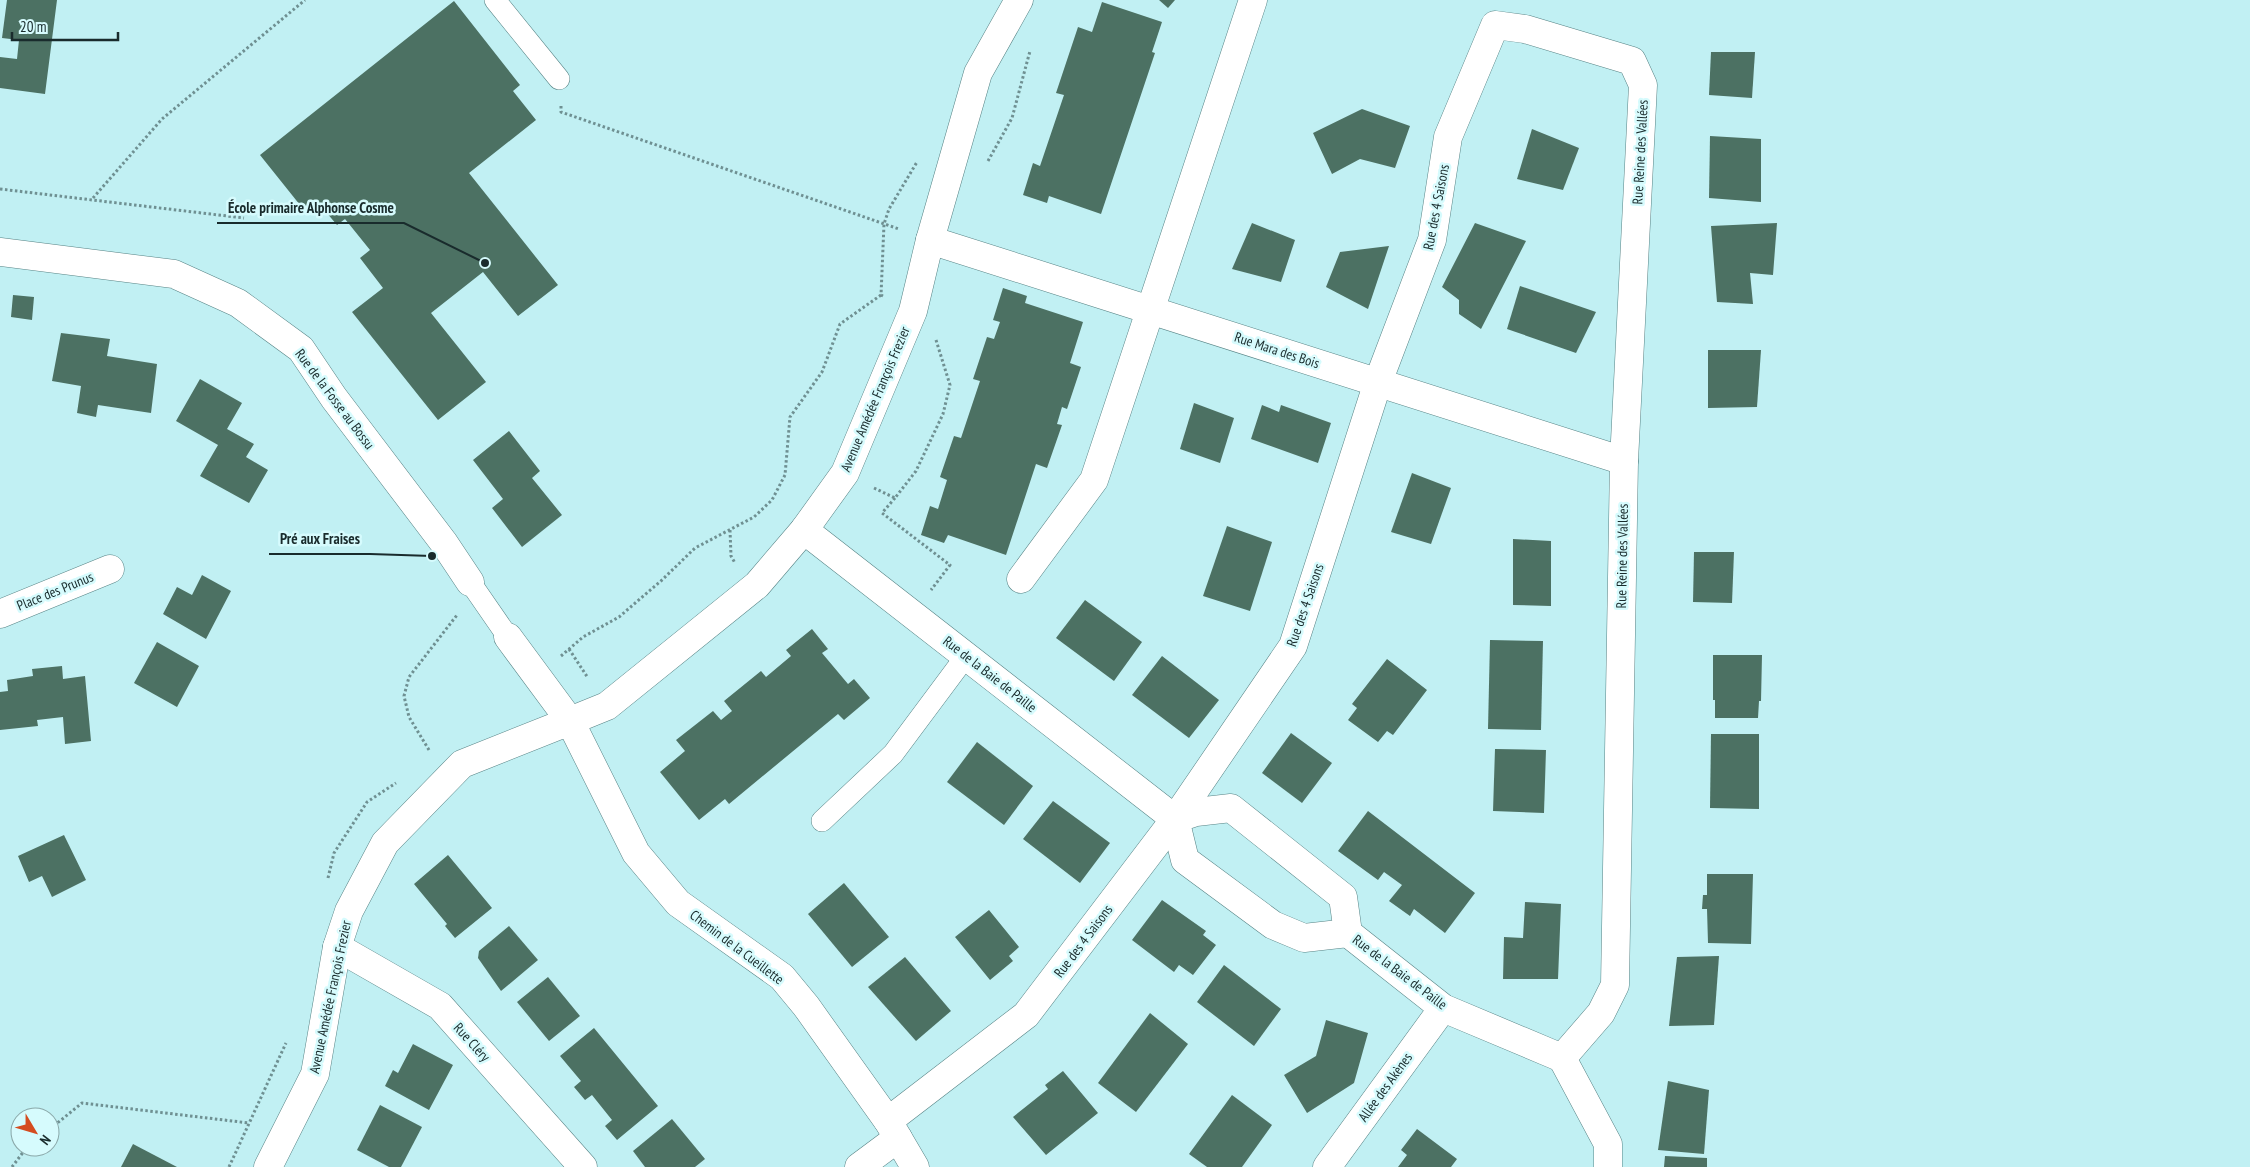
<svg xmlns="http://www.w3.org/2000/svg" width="2250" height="1167" font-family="'PT Sans Narrow',sans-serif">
  <rect width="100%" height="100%" fill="#c1f0f3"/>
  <g fill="#4c7163">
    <path d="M7,0h50l-12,94 -45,-6v-31l17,2 2,-19 -17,-2z"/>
    <path d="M1159,0h16l-7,8z"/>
    <path d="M454,1l66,84 -7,6 23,29 -67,53 89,112 -40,31 -35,-44 -52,41 55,69 -48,38 -86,-108 31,-24 -23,-30 10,-8 -25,-31 -8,6 -17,-20 -12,10 -48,-60z"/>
    <path d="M1102,2l60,20 -10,30 3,1 -54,161 -52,-18 -2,7 -24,-8 10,-32 7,3 24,-71 -8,-2 22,-66 14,5z"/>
    <path d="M1711,52h44l-3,46 -43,-3z"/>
    <path d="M1362,109l48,17 -15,42 -35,-9 -28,15 -19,-41z"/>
    <path d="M1532,129l47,19 -16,42 -46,-11z"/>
    <path d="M1710,136l51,3v63l-52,-4z"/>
    <path d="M1252,223l43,17 -14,42 -49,-13z"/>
    <path d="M1475,223l51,18 -45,88 -22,-15v-14l-17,-13z"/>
    <path d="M1777,223l-4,52 -23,-2 3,31 -36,-2 -6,-76z"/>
    <path d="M1389,246l-21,63 -42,-22 14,-35z"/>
    <path d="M1520,286l76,26 -20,41 -69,-24z"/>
    <path d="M1003,288l24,8 -2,7 58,19 -13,41 11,4 -14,42 -5,-2 -5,17 5,1 -15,43 -11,-4 -30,91 -58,-20 -4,8 -23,-8 9,-29 8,3 9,-29 -7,-3 14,-41 7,2 19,-57 -7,-2 14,-42 7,2 6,-17 -7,-2z"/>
    <path d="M13,295l21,2 -2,23 -21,-3z"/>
    <path d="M61,333l49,6 -3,17 50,8 -6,49 -53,-8 -2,12 -19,-4 4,-27 -29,-5z"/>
    <path d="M1708,350h53l-4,57 -49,1z"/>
    <path d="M200,379l42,24 -15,26 27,15 -8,13 22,13 -19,33 -49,-27 18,-31 -42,-24z"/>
    <path d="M1194,403l40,15 -14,45 -40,-14z"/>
    <path d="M1262,405l17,7 2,-7 50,18 -13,40 -67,-24z"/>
    <path d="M509,431l31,40 -8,7 30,37 -40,32 -30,-39 11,-9 -30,-39z"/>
    <path d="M1412,473l39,15 -20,56 -40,-12z"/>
    <path d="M1227,526l45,16 -22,69 -47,-15z"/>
    <path d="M1513,539l38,2v65l-38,-1z"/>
    <path d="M1694,552h40l-2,51 -39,-1z"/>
    <path d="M202,575l29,16 -25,48 -43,-25 14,-27 15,8z"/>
    <path d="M1085,600l57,42 -28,39 -58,-43z"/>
    <path d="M812,629l16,20 -6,4 26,31 6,-5 16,19 -26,22 -6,-6 -109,90 -4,-5 -26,21 -39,-48 25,-21 -9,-11 37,-29 8,9 11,-9 -8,-10 37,-30 5,6 25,-21 -5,-6z"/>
    <path d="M1490,640l53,1 -2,89 -53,-1z"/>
    <path d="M157,642l42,24 -22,41 -43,-24z"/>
    <path d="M1713,655h49l-1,46h-2l-1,17h-43v-18h-2z"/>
    <path d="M1162,656l57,44 -30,38 -57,-43z"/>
    <path d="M1387,659l40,31 -34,45 -6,-4 -9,11 -30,-22 9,-12 -5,-4z"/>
    <path d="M62,666l1,13 22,-3 6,65 -26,3 -2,-27 -26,3 1,6 -38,4v-38l8,-1 -1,-11 26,-4 -1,-7z"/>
    <path d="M1291,733l41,30 -30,40 -40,-30z"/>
    <path d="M1711,734h48v75l-49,-1z"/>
    <path d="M977,742l56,44 -29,39 -57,-43z"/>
    <path d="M1495,749l51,1 -2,63 -51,-2z"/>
    <path d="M1053,801l57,42 -30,40 -57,-44z"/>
    <path d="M1368,811l107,82 -30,40 -31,-24 -4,7 -21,-15 13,-16 -18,-13 -6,8 -40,-29z"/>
    <path d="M64,835l22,45 -34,17 -10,-21 -13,6 -11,-26z"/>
    <path d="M448,855l44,53 -37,30 -10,-12 2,-2 -33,-40z"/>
    <path d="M1707,874h46l-2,70 -43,-1 -1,-34h-5l1,-14h4z"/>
    <path d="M844,883l45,54 -37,30 -44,-53z"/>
    <path d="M1162,900l44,31 -3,4 13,10 -23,30 -14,-10 -5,7 -42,-32z"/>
    <path d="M1525,902l36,2 -3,75h-55l1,-42 19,1z"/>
    <path d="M989,910l30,37 -10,9 4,5 -23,19 -35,-43z"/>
    <path d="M509,926l29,34 -37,31 -23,-33 1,-7z"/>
    <path d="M1719,956l-5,69 -45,1 8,-69z"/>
    <path d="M905,957l46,54 -35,30 -48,-54z"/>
    <path d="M1224,965l57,44 -27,37 -57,-44z"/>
    <path d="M548,977l32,39 -31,25 -32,-39z"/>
    <path d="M1150,1013l38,31 -52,68 -38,-29z"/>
    <path d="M1326,1020l42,13 -14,50 -47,30 -23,-38 32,-19z"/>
    <path d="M594,1028l64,78 -41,34 -12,-14 7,-6 -20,-25 -7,5 -11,-13 7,-6 -21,-25z"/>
    <path d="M413,1044l40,21 -24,45 -44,-24 8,-16 5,3z"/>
    <path d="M1063,1071l35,42 -52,42 -33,-38 35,-28 -3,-4z"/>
    <path d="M1668,1081l41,9 -5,64 -46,-4z"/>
    <path d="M1232,1095l40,30 -30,42h-35l-18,-13z"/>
    <path d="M380,1105l42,22 -21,40h-12l-32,-17z"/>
    <path d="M672,1119l33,40 -10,8h-50l-12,-16z"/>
    <path d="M1417,1129l40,30 -6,8h-53l9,-12 -6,-5z"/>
    <path d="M133,1144l44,23h-56z"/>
    <path d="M1665,1156l42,2v9h-43z"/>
  </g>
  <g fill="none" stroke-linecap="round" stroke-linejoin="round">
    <g stroke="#578385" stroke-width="22">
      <g id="lane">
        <path d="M495,0l64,79"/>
        <path d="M470,582l38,55"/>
        <path d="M822,821l71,-67 73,-98"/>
      </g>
    </g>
    <g stroke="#578385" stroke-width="29">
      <g id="street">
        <path d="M930,240l694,221"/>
        <path d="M0,252l174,22 64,29 63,46 33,49 110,145 26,39"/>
        <path d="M804,530l371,289 10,41 88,65 31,13 44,-5"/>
        <path d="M1021,579l73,-99 159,-480"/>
        <path d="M0,614l110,-45"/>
        <path d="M508,637l62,84 37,-15 150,-121 47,-55 41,-57 68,-162 17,-71 48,-167 41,-73"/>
        <path d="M1175,819l21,-7 35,-4 112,89 5,36 95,75 119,50"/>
        <path d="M337,947l103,59 143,161"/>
        <path d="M888,1121l138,-106 149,-196 118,-173 85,-264 54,-142 16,-103 47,-112 30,4 107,32 11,24 -19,376 -9,524 -14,28 -39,45 46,86v23"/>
        <path d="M268,1167l47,-93 22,-127 12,-36 36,-68 77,-79 108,-43 66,132 42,50 104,74 24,29 82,115 27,46"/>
        <path d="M859,1167l39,-29"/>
        <path d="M1327,1167l116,-159"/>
      </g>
    </g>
    <g stroke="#6f9092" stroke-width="3" stroke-dasharray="2.5 2.5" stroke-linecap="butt">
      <path d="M561,106v6l338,117"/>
      <path d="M988,161l24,-43 18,-67"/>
      <path d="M0,189l244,29"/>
      <path d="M93,198l69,-79 143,-119"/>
      <path d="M883,296l-2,-1 3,-71 5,-15 28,-47"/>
      <path d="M874,488l21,10 21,-27 27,-57 7,-29 -14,-45"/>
      <path d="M895,498l-13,15 68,52 -19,25"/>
      <path d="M730,530l1,26 4,7"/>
      <path d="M569,649l19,29"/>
      <path d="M561,656l22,-19 36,-20 43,-37 33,-32 59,-31 18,-17 13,-25 5,-58 32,-45 18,-48 41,-29"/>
      <path d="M429,750l-20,-33 -5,-21 5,-19 48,-62"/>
      <path d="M328,878l6,-25 33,-51 29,-19"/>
      <path d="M50,1129l32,-26 167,20"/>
      <path d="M12,1167l15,-20"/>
      <path d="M229,1167l57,-124"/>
    </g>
    <use href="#lane" stroke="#fff" stroke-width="21"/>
    <use href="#street" stroke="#fff" stroke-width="28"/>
  </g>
  <g text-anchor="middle" stroke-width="5" stroke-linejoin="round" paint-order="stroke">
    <g font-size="14" fill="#192b2c" stroke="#d6fbfd">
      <text transform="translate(1640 152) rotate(-87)" y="5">Rue Reine des Vallées</text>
      <text transform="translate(1436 207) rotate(-79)" y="5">Rue des 4 Saisons</text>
      <text transform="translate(1277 350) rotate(18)" y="5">Rue Mara des Bois</text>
      <text transform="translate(335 399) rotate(53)" y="5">Rue de la Fosse au Bossu</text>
      <text transform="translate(875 399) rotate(-67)" y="5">Avenue Amédée François Frezier</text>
      <text transform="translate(1622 556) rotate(-89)" y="5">Rue Reine des Vallées</text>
      <text transform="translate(55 591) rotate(-22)" y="5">Place des Prunus</text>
      <text transform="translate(1305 605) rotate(-71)" y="5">Rue des 4 Saisons</text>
      <text transform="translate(990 674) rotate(38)" y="5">Rue de la Baie de Paille</text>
      <text transform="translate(1083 941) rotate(-53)" y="5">Rue des 4 Saisons</text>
      <text transform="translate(737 947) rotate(37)" y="5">Chemin de la Cueillette</text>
      <text transform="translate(1400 972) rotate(37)" y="5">Rue de la Baie de Paille</text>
      <text transform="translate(330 997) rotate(-78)" y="5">Avenue Amédée François Frezier</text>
      <text transform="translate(472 1042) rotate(48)" y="5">Rue Cléry</text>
      <text transform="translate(1385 1087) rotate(-54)" y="5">Allée des Akènes</text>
    </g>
  </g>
  <path fill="none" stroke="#192b2c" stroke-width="2" d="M485 263L404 223H217M432 556L370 554H269"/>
  <g fill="#192b2c" stroke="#d6fbfd" stroke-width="2">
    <circle cx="485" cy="263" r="5"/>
    <circle cx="432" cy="556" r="5"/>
  </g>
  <g font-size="15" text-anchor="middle" font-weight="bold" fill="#192b2c" stroke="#d6fbfd" stroke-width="5" stroke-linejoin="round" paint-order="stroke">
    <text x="311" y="213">École primaire Alphonse Cosme</text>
    <text x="320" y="544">Pré aux Fraises</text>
  </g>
  <g transform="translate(35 1132) rotate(128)"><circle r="24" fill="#d6fbfd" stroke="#8aa8a9"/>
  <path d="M0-4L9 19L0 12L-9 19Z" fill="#d44c20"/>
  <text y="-8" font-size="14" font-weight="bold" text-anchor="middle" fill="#192b2c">N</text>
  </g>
  <path d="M12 32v8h106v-8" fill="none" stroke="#192b2c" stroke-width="2.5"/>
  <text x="20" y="32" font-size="15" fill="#192b2c" stroke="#d6fbfd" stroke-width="4" paint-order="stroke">20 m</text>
</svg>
